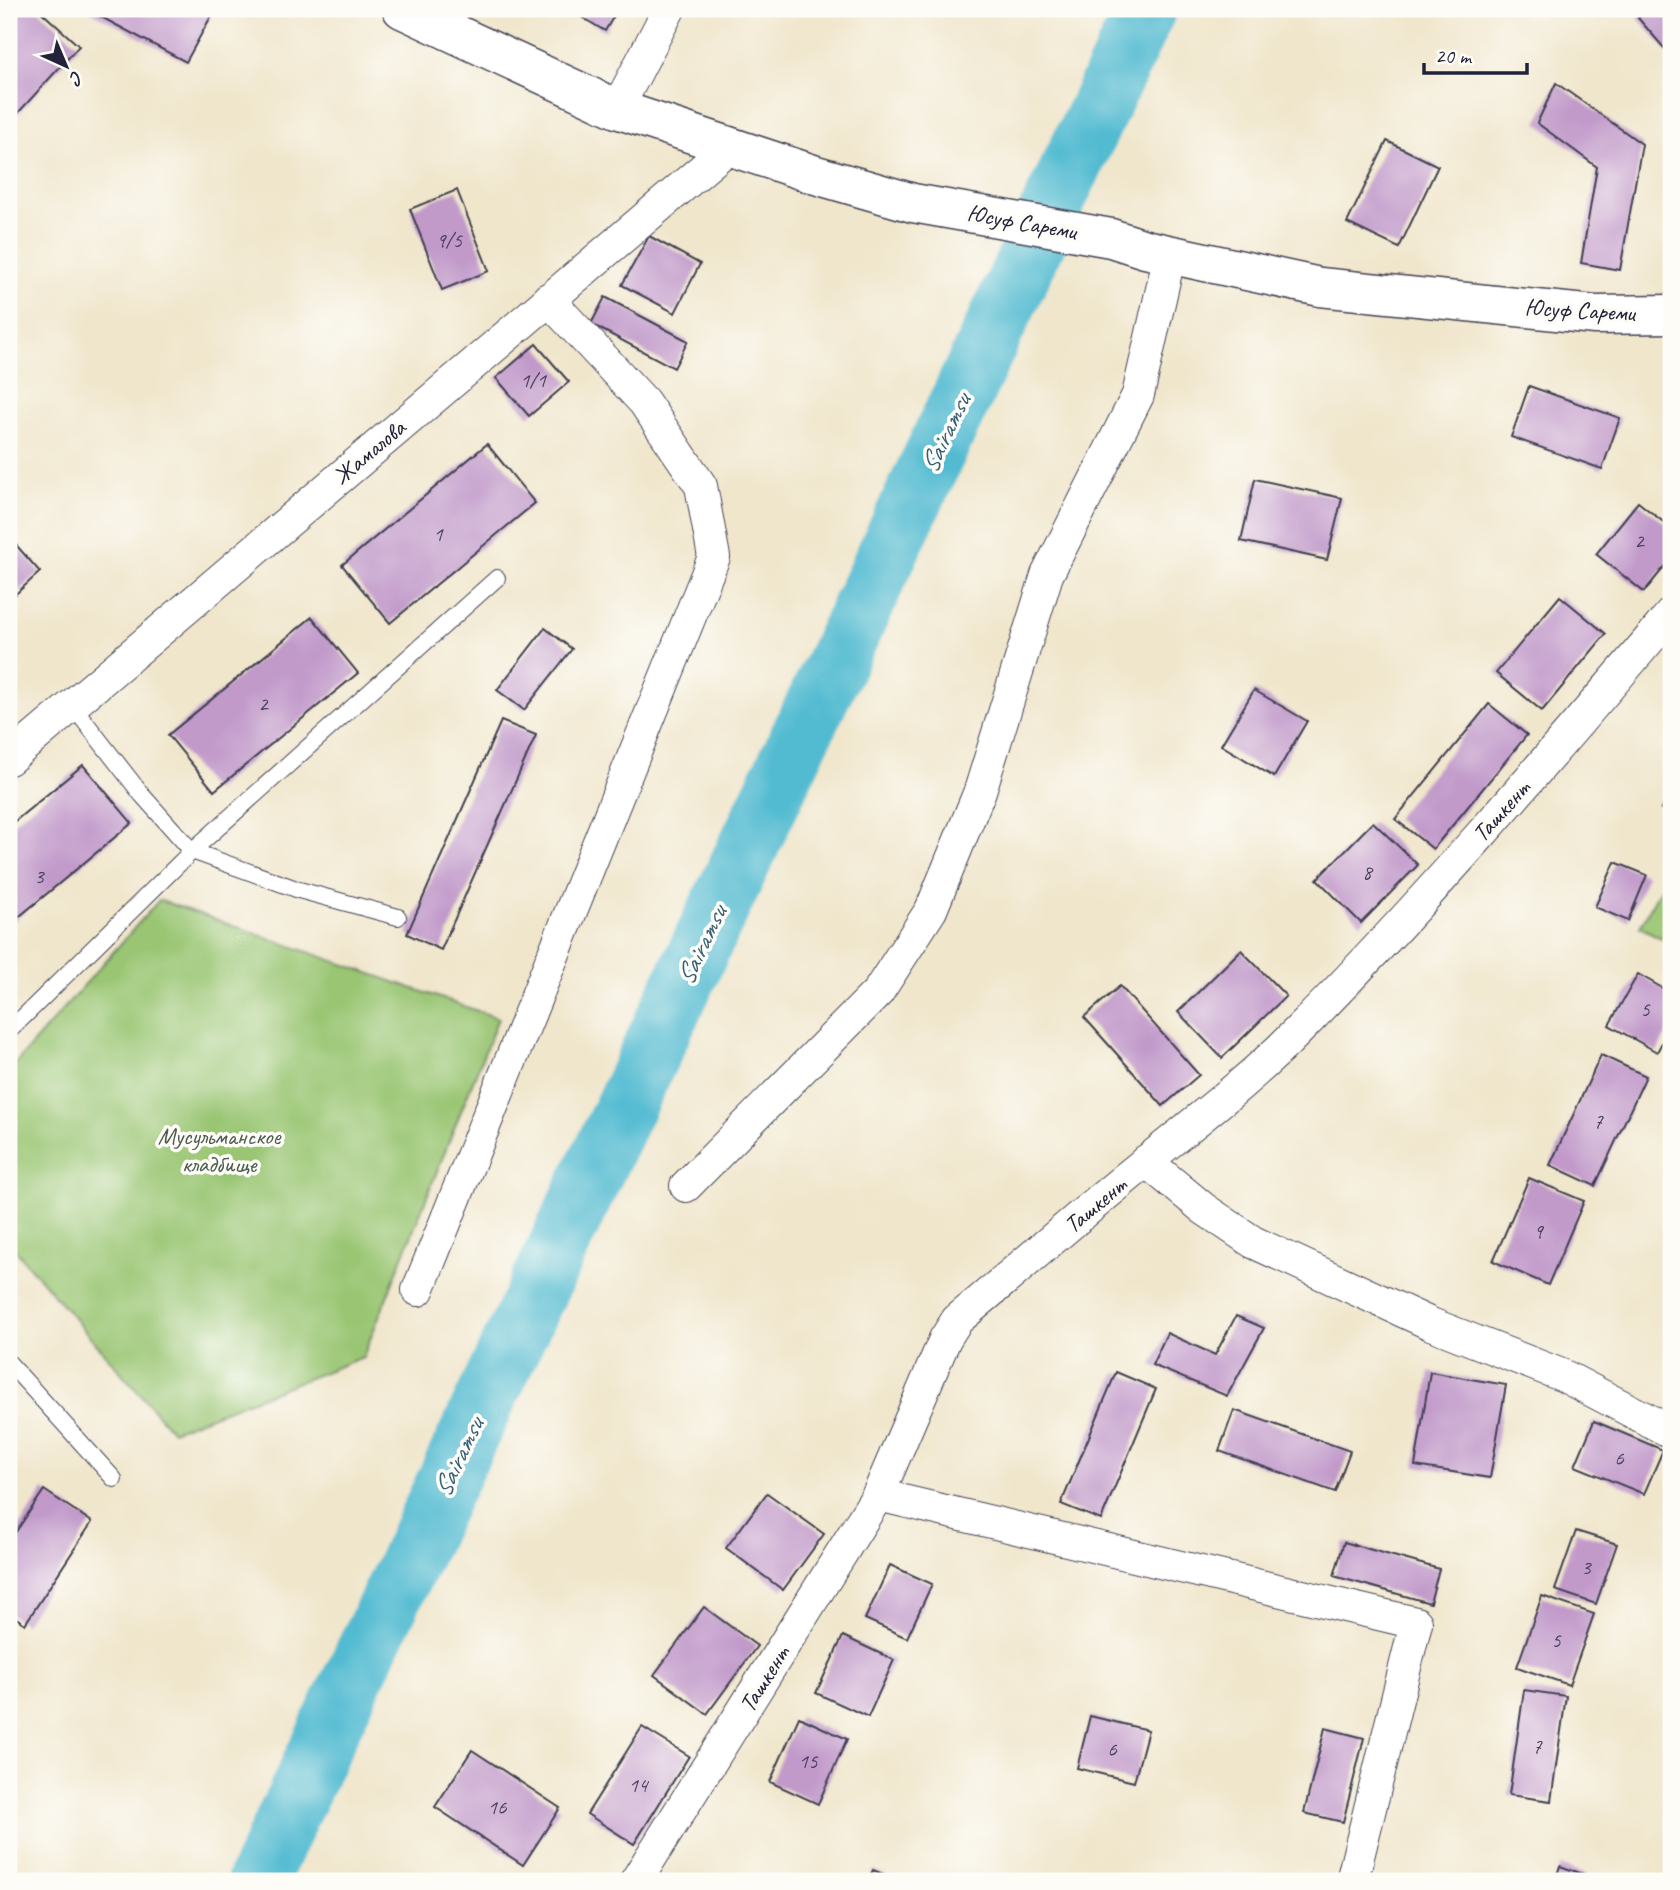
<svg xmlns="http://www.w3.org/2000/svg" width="1680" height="1890" font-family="Caveat,sans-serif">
  <rect width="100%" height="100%" fill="#fdfcf7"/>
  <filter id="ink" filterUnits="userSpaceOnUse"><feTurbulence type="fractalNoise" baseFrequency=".0143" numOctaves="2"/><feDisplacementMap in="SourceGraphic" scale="14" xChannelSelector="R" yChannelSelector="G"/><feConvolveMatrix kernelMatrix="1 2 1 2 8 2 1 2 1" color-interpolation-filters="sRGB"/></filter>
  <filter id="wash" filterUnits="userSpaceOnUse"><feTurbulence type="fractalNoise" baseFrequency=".00686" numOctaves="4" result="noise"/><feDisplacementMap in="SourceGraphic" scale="28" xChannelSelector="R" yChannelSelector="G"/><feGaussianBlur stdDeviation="1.57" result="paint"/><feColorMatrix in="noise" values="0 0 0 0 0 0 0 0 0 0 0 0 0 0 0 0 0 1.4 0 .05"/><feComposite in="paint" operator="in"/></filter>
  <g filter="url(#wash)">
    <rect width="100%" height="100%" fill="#f0e6cc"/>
    <g fill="#9ac673" stroke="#5e7457" stroke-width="2">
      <path d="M1671,868v75l-31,-16z"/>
      <path d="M159,900l339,118 -135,339 -191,74 -163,-188v-172z"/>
    </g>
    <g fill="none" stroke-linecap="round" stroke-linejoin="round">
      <path stroke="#53bbd1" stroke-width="61" d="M257,1881l889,-1872"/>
    </g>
    <g id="blocks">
      <g fill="#c19aca">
        <path d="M9,9h29l41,37 -70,77z"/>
        <path d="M86,9h123l5,2 -28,51z"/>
        <path d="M568,9h50l-13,22z"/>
        <path d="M1648,9h23v47l-33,-38z"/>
        <path d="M1556,83l86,61 -22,126 -39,-7 16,-96 -60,-44z"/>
        <path d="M1387,141l51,25 -39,82 -52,-25z"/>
        <path d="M457,190l32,81 -47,19 -32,-81z"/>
        <path d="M649,236l51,28 -25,49 -53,-28z"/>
        <path d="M605,297l83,44 -14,27 -83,-44z"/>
        <path d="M536,344l33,38 -40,34 -33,-38z"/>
        <path d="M1529,386l91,32 -18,51 -91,-32z"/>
        <path d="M487,444l48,59 -145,120 -48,-58z"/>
        <path d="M1255,479l87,19 -15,62 -86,-19z"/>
        <path d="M1638,502l33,26v31l-27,33 -48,-38z"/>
        <path d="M9,537l31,35 -31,28z"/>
        <path d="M1560,596l46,38 -64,77 -46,-38z"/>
        <path d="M312,617l46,56 -144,118 -46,-56z"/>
        <path d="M545,628l27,21 -48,61 -27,-20z"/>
        <path d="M1254,690l53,31 -33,56 -53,-32z"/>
        <path d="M1489,704l38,31 -94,114 -38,-30z"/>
        <path d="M501,721l35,14 -95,215 -34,-16z"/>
        <path d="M83,765l49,58 -123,102v-99z"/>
        <path d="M1671,792v23l-10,-6z"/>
        <path d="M1373,822l45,43 -57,58 -44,-44z"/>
        <path d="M1615,862l32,13 -19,46 -33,-14z"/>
        <path d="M1241,950l45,46 -64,62 -44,-46z"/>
        <path d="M1638,974l33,19v33l-14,26 -48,-27z"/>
        <path d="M1120,986l79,89 -36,31 -79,-89z"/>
        <path d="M1601,1055l45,21 -51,110 -45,-21z"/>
        <path d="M1529,1178l55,23 -36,84 -55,-24z"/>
        <path d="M1236,1316l28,12 -37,68 -75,-31 15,-32 48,22z"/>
        <path d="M1116,1372l40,17 -55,131 -40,-16z"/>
        <path d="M1430,1372l76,13 -16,93 -75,-12z"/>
        <path d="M1234,1410l116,41 -15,41 -116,-41z"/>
        <path d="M1594,1421l69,29 -19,44 -69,-28z"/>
        <path d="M44,1490l48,32 -67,102 -16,-11v-71z"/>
        <path d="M767,1493l57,41 -41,56 -57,-42z"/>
        <path d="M1576,1531l41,13 -21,60 -41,-14z"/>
        <path d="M1344,1542l95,27 -9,34 -96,-27z"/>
        <path d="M890,1565l42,19 -25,54 -42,-19z"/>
        <path d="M1542,1596l52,18 -25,71 -52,-18z"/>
        <path d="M704,1607l53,39 -50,68 -53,-39z"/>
        <path d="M843,1636l51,24 -26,57 -52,-24z"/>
        <path d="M1524,1690l42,6 -15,105 -42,-6z"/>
        <path d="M1090,1716l58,14 -14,52 -57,-14z"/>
        <path d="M799,1717l48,22 -29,65 -48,-22z"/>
        <path d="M642,1727l47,29 -55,88 -47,-30z"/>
        <path d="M1325,1728l39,10 -21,84 -39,-9z"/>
        <path d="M472,1750l88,58 -37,57 -88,-58z"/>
        <path d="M1560,1866l43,15h-48z"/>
        <path d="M873,1870l26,11h-31z"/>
      </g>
    </g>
  </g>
  <g filter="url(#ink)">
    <use href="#blocks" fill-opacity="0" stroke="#413f51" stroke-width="2"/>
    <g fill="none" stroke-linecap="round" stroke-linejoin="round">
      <g stroke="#413f51" stroke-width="18">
        <g id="lane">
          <path d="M72,705l70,90 50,56 107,39 99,27"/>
          <path d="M9,1031l183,-180 305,-273"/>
          <path d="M9,1363l105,116"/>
        </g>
      </g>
      <g stroke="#413f51" stroke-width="34">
        <g id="street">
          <path d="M617,109l52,-100"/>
          <path d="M9,759l721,-613"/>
          <path d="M1146,1161l58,48 49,33 178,82 133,52 107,56"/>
          <path d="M686,1186l192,-194 53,-82 49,-119 67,-216 91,-180 32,-141"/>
          <path d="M418,1290l296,-733 -13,-71 -57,-84 -96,-103"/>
          <path d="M878,1495l538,128 -64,258"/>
          <path d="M636,1881l242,-386 67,-156 12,-19c64,-53 126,-108 191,-160 50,-41 103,-81 149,-128 131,-132 253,-276 374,-418"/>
        </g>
      </g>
      <g stroke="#413f51" stroke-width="41">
        <path id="secondary" d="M402,9l215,100 199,66 97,28 198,35 34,11 175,38 275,28 76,-1"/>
      </g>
      <use href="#lane" stroke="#fff" stroke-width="16"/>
      <use href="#street" stroke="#fff" stroke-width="32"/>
      <use href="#secondary" stroke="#fff" stroke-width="38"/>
    </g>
  </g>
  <g text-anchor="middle" stroke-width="7" stroke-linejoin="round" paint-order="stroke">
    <g font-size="21" fill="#4a405f">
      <text x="449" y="247">9/5</text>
      <text x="533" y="387">1/1</text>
      <text x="438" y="541">1</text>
      <text x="1639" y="548">2</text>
      <text x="263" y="711">2</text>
      <text x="1367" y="879">8</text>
      <text x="39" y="883">3</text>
      <text x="1645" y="1016">5</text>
      <text x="1598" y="1128">7</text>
      <text x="1538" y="1238">9</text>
      <text x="1619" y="1465">6</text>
      <text x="1586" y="1574">3</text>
      <text x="1556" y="1647">5</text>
      <text x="1537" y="1753">7</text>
      <text x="1112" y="1756">6</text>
      <text x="808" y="1768">15</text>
      <text x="638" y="1792">14</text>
      <text x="497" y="1814">16</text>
    </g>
    <g font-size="24" fill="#22223b" stroke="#fdfcf7">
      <text transform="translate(1022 222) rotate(10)" y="8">Юсуф Сареми</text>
      <text transform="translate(1580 310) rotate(3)" y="8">Юсуф Сареми</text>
      <text transform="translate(369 452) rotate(-40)" y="8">Жамалова</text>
      <text transform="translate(1501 811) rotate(-48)" y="8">Ташкент</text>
      <text transform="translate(1095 1205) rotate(-40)" y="8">Ташкент</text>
      <text transform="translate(764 1679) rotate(-58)" y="8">Ташкент</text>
    </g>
    <g font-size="24" fill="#4c5b4f" stroke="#fdfcf7">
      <text x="219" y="1144">Мусульманское<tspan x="219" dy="28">кладбище</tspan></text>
    </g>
    <g font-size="26" font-style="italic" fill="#365f77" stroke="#fdfcf7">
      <text transform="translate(945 433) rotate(-65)" y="9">Sairamsu</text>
      <text transform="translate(701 945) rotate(-65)" y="9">Sairamsu</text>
      <text transform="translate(458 1457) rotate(-65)" y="9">Sairamsu</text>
    </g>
  </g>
  <rect width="1680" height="1890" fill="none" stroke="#fdfcf7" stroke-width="35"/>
  <g transform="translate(66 66) rotate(136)" stroke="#fdfcf7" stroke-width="5" paint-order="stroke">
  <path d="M0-5L12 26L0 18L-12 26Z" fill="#22223b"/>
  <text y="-10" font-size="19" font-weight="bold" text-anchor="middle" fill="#22223b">С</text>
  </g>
  <path d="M1424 63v10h103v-10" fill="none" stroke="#22223b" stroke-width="3.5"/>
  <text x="1435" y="63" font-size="21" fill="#22223b" stroke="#fdfcf7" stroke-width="5" paint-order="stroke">20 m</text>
</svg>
